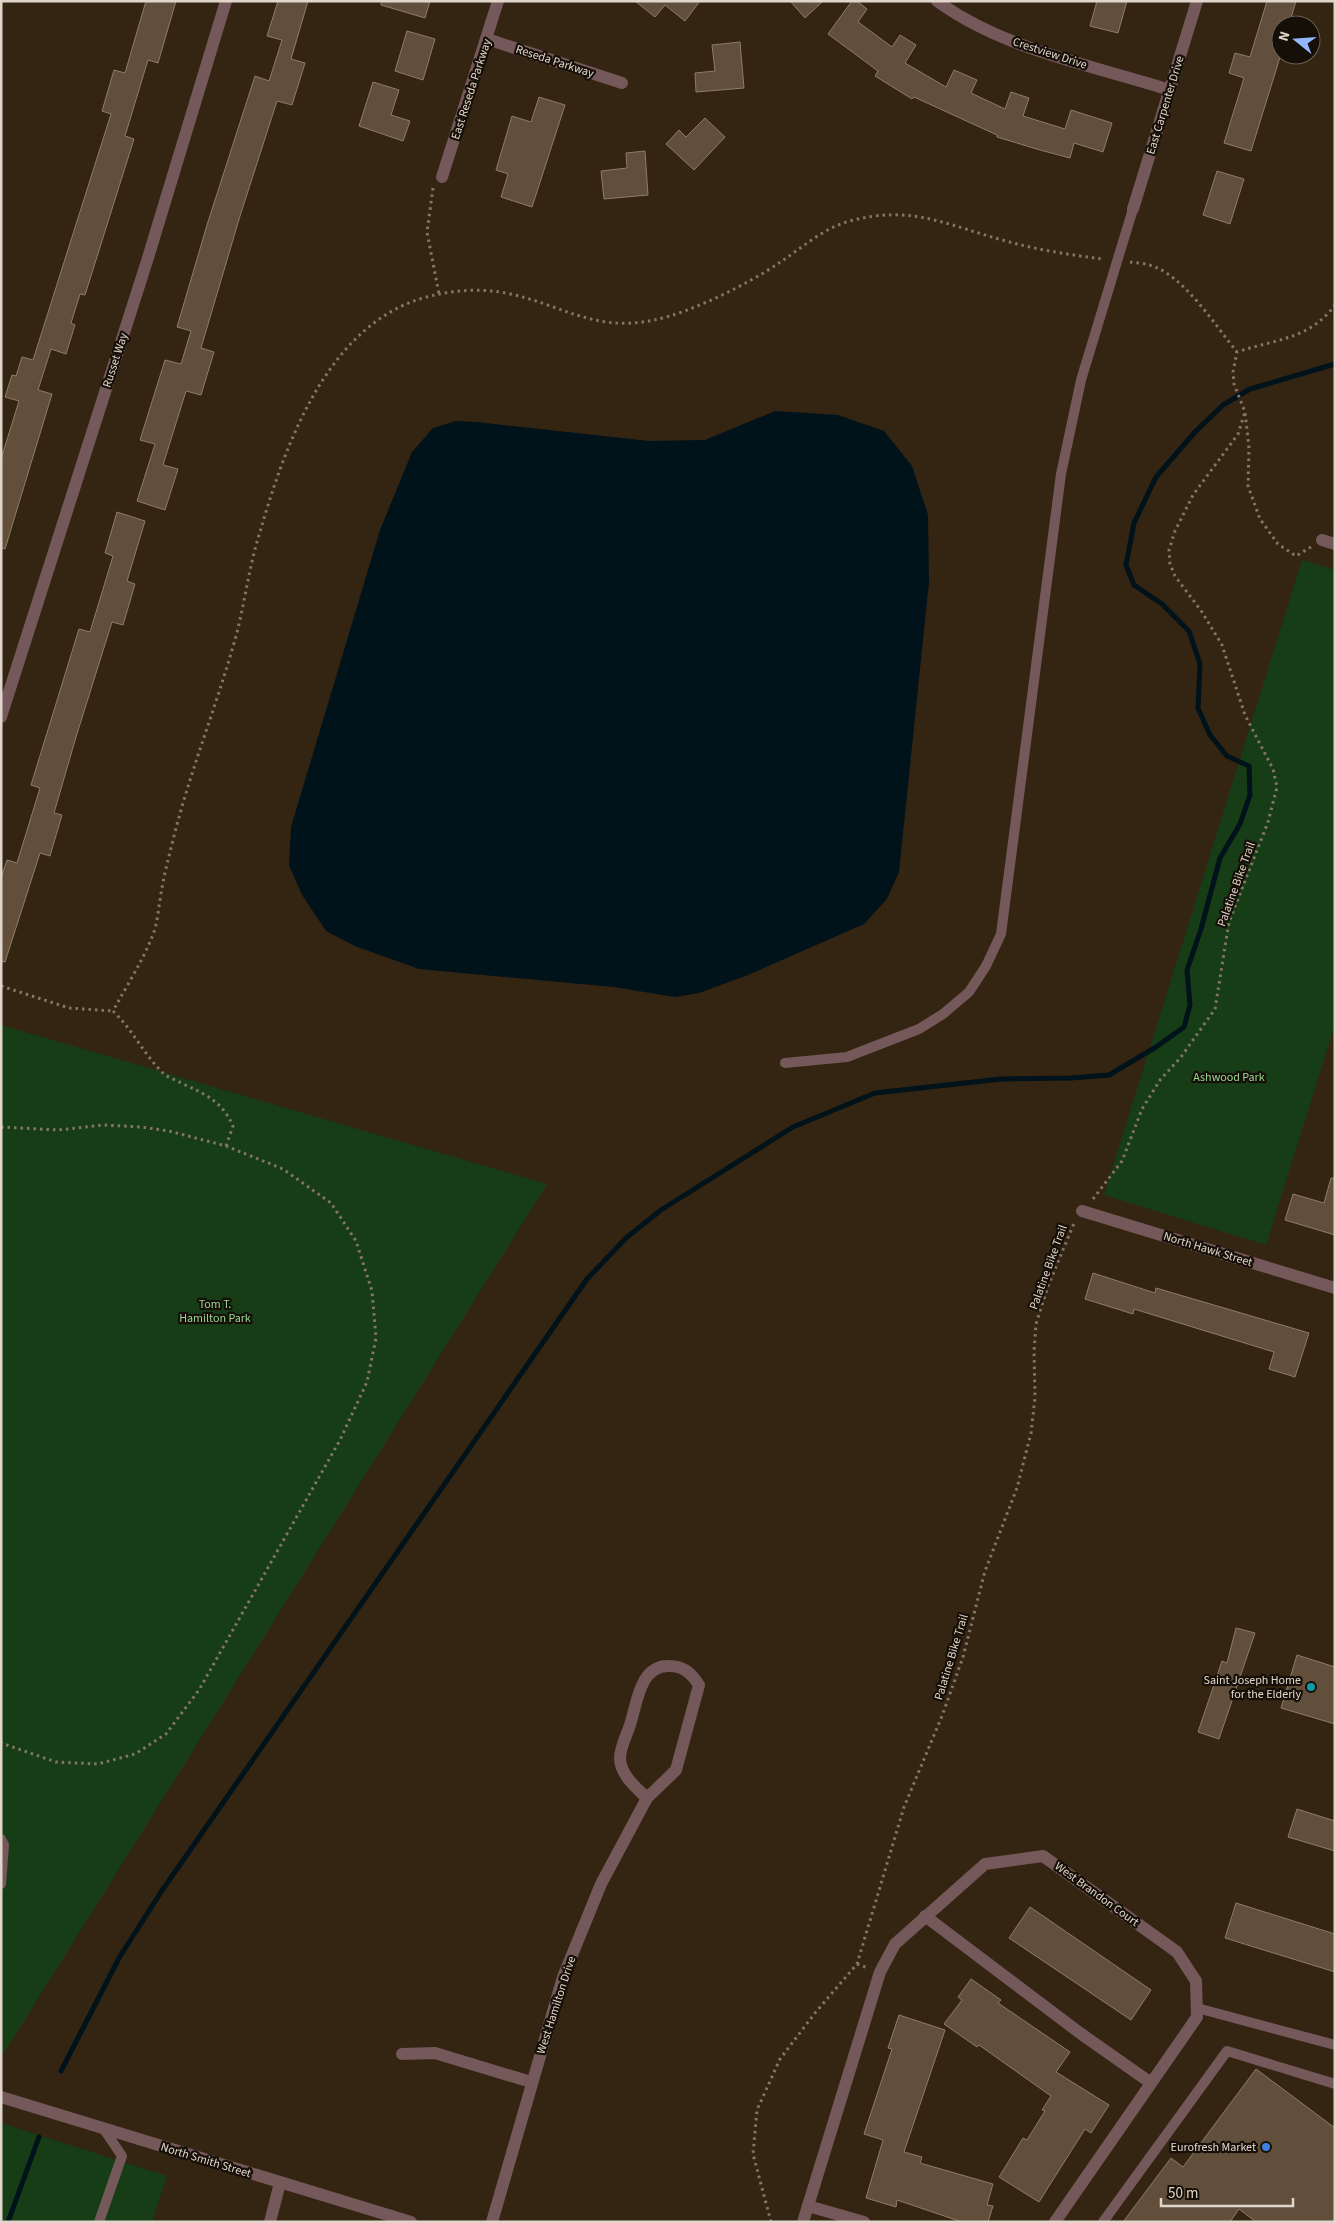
<svg xmlns="http://www.w3.org/2000/svg" width="1336" height="2223" font-family="'Source Sans 3',sans-serif">
  <rect width="100%" height="100%" fill="#342412"/>
  <g fill="#173d16">
    <path d="M1302,560l33,10v454l-69,221 -162,-50z"/>
    <path d="M1,1025l546,159 -545,872h-1z"/>
    <path d="M1,2123l166,53 -15,46h-151z"/>
  </g>
  <path fill="#00121a" d="M775,411l63,4 46,16 28,35 16,49 1,67 -30,290 -12,27 -23,25 -116,51 -49,18 -24,4 -61,-10 -195,-18 -64,-23 -29,-15 -24,-36 -13,-30 2,-38 89,-297 32,-78 21,-24 23,-7 21,1 172,19 56,-1z"/>
  <g fill="none" stroke-linecap="round" stroke-linejoin="round">
    <g stroke="#00121a" stroke-width="5">
      <path d="M61,2071l58,-113 42,-66 426,-613 39,-41 35,-28 132,-83 82,-34 126,-14 70,-1 38,-3 47,-28 28,-20 6,-22 -3,-35 14,-41 19,-71 20,-34 10,-29 -1,-29 -22,-10 -17,-21 -12,-27 2,-44 -11,-33 -27,-27 -28,-19 -8,-20 8,-42 22,-46 39,-45 28,-27 27,-16 85,-25"/>
      <path d="M8,2222l31,-85"/>
    </g>
  </g>
  <g fill="#614f3c" stroke="#8f7c67">
    <path d="M146,1h30l-18,62 -10,-3 -23,76 9,3 -49,156 -5,-1 -9,29 4,2 -9,29 -15,-5 -13,41 14,4 -47,155 -4,-1v-89l18,-58 -14,-4 7,-22 4,1 6,-19 11,3 78,-246 -9,-3 12,-41 11,3z"/>
    <path d="M278,1h30l-17,58 14,4 -13,42 -15,-4 -37,115 -39,132 13,4 -13,43 -15,-4 -23,74 15,4 -13,41 -28,-9 18,-57 -15,-4 25,-80 16,4 10,-33 -14,-4 30,-102 48,-149 14,5 13,-41 -15,-4z"/>
    <path d="M381,1h49l-5,17 -44,-13z"/>
    <path d="M635,1h65l-15,20 -20,-16 -10,12z"/>
    <path d="M790,1h33l-18,17z"/>
    <path d="M852,1h5l10,8 -9,13 34,25 8,-12 16,10 -11,18 41,24 8,-17 23,10 -6,13 34,16 6,-17 18,6 -6,18 42,13 6,-19 41,13 -9,29 -29,-9 -4,15 -30,-8 -43,-13v-2l-83,-38 -2,2 -37,-23 3,-5 -50,-37z"/>
    <path d="M1097,1h30l-9,32 -28,-7z"/>
    <path d="M1267,1h29l-7,24h-8v29l-30,97 -27,-8 20,-65 -15,-5 6,-20 15,4z"/>
    <path d="M407,31l28,8 -12,41 -28,-9z"/>
    <path d="M740,42l4,46 -48,4 -1,-19 20,-2 -3,-26z"/>
    <path d="M373,82l26,8 -8,25 19,6 -7,20 -44,-15z"/>
    <path d="M539,97l26,8 -33,102 -31,-10 7,-23 -12,-4 16,-54 19,6z"/>
    <path d="M705,118l20,19 -31,33 -28,-26 13,-14 7,7z"/>
    <path d="M645,151l3,44 -44,4 -3,-28 26,-3 -1,-15z"/>
    <path d="M1217,171l27,8 -14,45 -27,-9z"/>
    <path d="M117,512l28,9 -18,60 8,3 -12,41 -11,-3 -36,115 -22,76 8,2 -12,41 -10,-3 -35,109 -4,-1v-83l6,-18 10,3 23,-75 -9,-3 48,-156 11,3 23,-76 -8,-3z"/>
    <path d="M1331,1178h4v57l-50,-15 8,-26 31,9z"/>
    <path d="M1093,1273l62,20 1,-5 153,45 -14,44 -26,-8 5,-17 -140,-43 -1,5 -48,-15z"/>
    <path d="M1236,1628l19,5 -36,106 -21,-7 24,-71 5,2z"/>
    <path d="M1297,1655l38,12v57l-54,-16z"/>
    <path d="M1297,1809l38,12v30l-47,-14z"/>
    <path d="M1236,1903l99,31v38l-110,-34z"/>
    <path d="M1030,1907l121,83 -20,30 -122,-82z"/>
    <path d="M971,1979l30,21 -3,3 72,49 -14,20 53,33 -18,28 -6,-4 -46,73 -40,-25 24,-39 4,2 18,-29 -3,-1 9,-14 -72,-51 -2,2 -33,-23 18,-24 -4,-3z"/>
    <path d="M899,2015l46,15 -41,122 18,5 -2,6 73,21 -6,21 6,1 -5,16h-26l-65,-22 -1,7 -30,-9 17,-58 -19,-6 28,-85 -4,-1z"/>
    <path d="M1256,2069l79,59v94h-79l-17,-13 -9,13h-107l48,-64 12,9z"/>
  </g>
  <g fill="none" stroke-linecap="round" stroke-linejoin="round">
    <g stroke="#847667" stroke-width="3" stroke-dasharray="2.5 4" stroke-linecap="butt">
      <path d="M433,188l-6,44 12,62"/>
      <path d="M1130,262c6,1 13,1 19,3 33,8 66,60 88,87"/>
      <path d="M1311,547l-15,9 -18,-12 -18,-25 -12,-33 1,-38 -4,-36 -11,-28 -1,-12 4,-20c38,-13 72,-12 98,-47"/>
      <path d="M1,986l68,22 44,3"/>
      <path d="M1,1127l57,3 46,-5 37,2 28,4 57,15 57,23 48,34 25,38 16,50 4,47 -9,44 -27,58 -141,250 -33,44 -31,20 -37,10 -42,-2 -55,-19"/>
      <path d="M226,1146l7,-20c-11,-25 -28,-32 -52,-43 -5,-3 -12,-5 -17,-9 -20,-19 -31,-44 -51,-63 13,-24 29,-49 39,-74 5,-11 6,-25 8,-37 3,-21 8,-40 13,-60 17,-69 44,-135 63,-204 9,-34 13,-70 24,-104 25,-87 67,-206 163,-234 28,-8 55,-10 83,-5 55,11 88,40 148,27 36,-7 94,-36 125,-57 23,-15 44,-35 71,-42 62,-17 99,5 156,20 32,9 65,14 97,18"/>
      <path d="M1093,1199l29,-38 20,-52 18,-29 21,-23 34,-48 14,-87 39,-100 9,-35 -4,-18 -28,-54 -23,-70 -20,-33 -27,-36 -5,-12 -1,-14 6,-19 18,-36 45,-61 7,-22"/>
      <path d="M857,1964l11,4"/>
      <path d="M771,2222l-18,-68 4,-44 23,-51 35,-46 42,-49 47,-157 38,-91 21,-59 22,-86 32,-83 14,-55 4,-35 -1,-47 2,-27 12,-38 27,-65"/>
    </g>
    <g stroke="#74585a" stroke-width="10">
      <path d="M785,1063l62,-6 72,-28 24,-15 26,-22 17,-26 15,-32 60,-460 20,-94 52,-171"/>
      <path d="M1,1839l3,6 -3,39"/>
      <path d="M1197,2008l138,37"/>
      <path d="M99,2222l23,-66 -19,-28"/>
      <path d="M1103,2222l124,-171 108,33"/>
    </g>
    <g stroke="#74585a" stroke-width="12">
      <path d="M937,1c67,49 155,64 233,89"/>
      <path d="M487,39l135,44"/>
      <path d="M442,177l56,-176"/>
      <path d="M1133,209l64,-208"/>
      <path d="M1322,540l13,4"/>
      <path d="M1,717l146,-456 79,-260"/>
      <path d="M1082,1211l253,77"/>
      <path d="M925,1916l155,117 71,50"/>
      <path d="M402,2054l33,-1 96,29"/>
      <path d="M808,2206l56,16"/>
      <path d="M270,2222l10,-39"/>
      <path d="M492,2222l71,-245 38,-93 46,-86 29,-28 23,-85c-8,-12 -15,-19 -30,-19 -29,-1 -32,37 -39,59 -3,9 -10,23 -10,33 0,16 16,30 27,40"/>
      <path d="M803,2222l77,-250 15,-28 90,-80 58,-8 134,96 19,29 1,36 -142,205"/>
    </g>
    <path stroke="#74585a" stroke-width="12" d="M1,2097l410,125"/>
  </g>
  <circle fill="#0f9aa8" stroke="#160f07" stroke-width="2" cx="1311" cy="1687" r="5"/>
  <circle fill="#3f7fe0" stroke="#160f07" stroke-width="2" cx="1266" cy="2147" r="5"/>
  <g text-anchor="middle" stroke-width="4.5" stroke-linejoin="round" paint-order="stroke">
    <g font-size="12" fill="#e1d6cb" stroke="#160f07">
      <text transform="translate(1050 53) rotate(18)" y="4">Crestview Drive</text>
      <text transform="translate(555 61) rotate(18)" y="4">Reseda Parkway</text>
      <text transform="translate(471 89) rotate(-72)" y="4">East Reseda Parkway</text>
      <text transform="translate(1165 105) rotate(-73)" y="4">East Carpenter Drive</text>
      <text transform="translate(115 360) rotate(-72)" y="4">Russet Way</text>
      <text transform="translate(1236 884) rotate(-70)" y="4">Palatine Bike Trail</text>
      <text transform="translate(1208 1249) rotate(17)" y="4">North Hawk Street</text>
      <text transform="translate(1048 1267) rotate(-70)" y="4">Palatine Bike Trail</text>
      <text transform="translate(951 1657) rotate(-73)" y="4">Palatine Bike Trail</text>
      <text transform="translate(1097 1894) rotate(36)" y="4">West Brandon Court</text>
      <text transform="translate(556 2005) rotate(-72)" y="4">West Hamilton Drive</text>
      <text transform="translate(206 2160) rotate(17)" y="4">North Smith Street</text>
    </g>
    <g font-size="12" fill="#96d792" stroke="#160f07">
      <text x="1229" y="1081">Ashwood Park</text>
      <text x="215" y="1308">Tom T.<tspan x="215" dy="14">Hamilton Park</tspan></text>
    </g>
    <g font-size="12" fill="#e1d6cb" stroke="#160f07" text-anchor="end">
      <text x="1301" y="1684">Saint Joseph Home<tspan x="1301" dy="14">for the Elderly</tspan></text>
      <text x="1256" y="2151">Eurofresh Market</text>
    </g>
  </g>
  <rect width="1336" height="2223" fill="none" stroke="#e1d6cb" stroke-width="5"/>
  <g transform="translate(1296 40) rotate(287)"><circle r="24" fill="#160f07" stroke="#675f55"/>
  <path d="M0-4L9 19L0 12L-9 19Z" fill="#93b7fd"/>
  <text y="-8" font-size="14" font-weight="bold" text-anchor="middle" fill="#e1d6cb">N</text>
  </g>
  <path d="M1161 2198v8h132v-8" fill="none" stroke="#e1d6cb" stroke-width="2.5"/>
  <text x="1168" y="2198" font-size="15" fill="#e1d6cb" stroke="#160f07" stroke-width="4" paint-order="stroke">50 m</text>
</svg>
